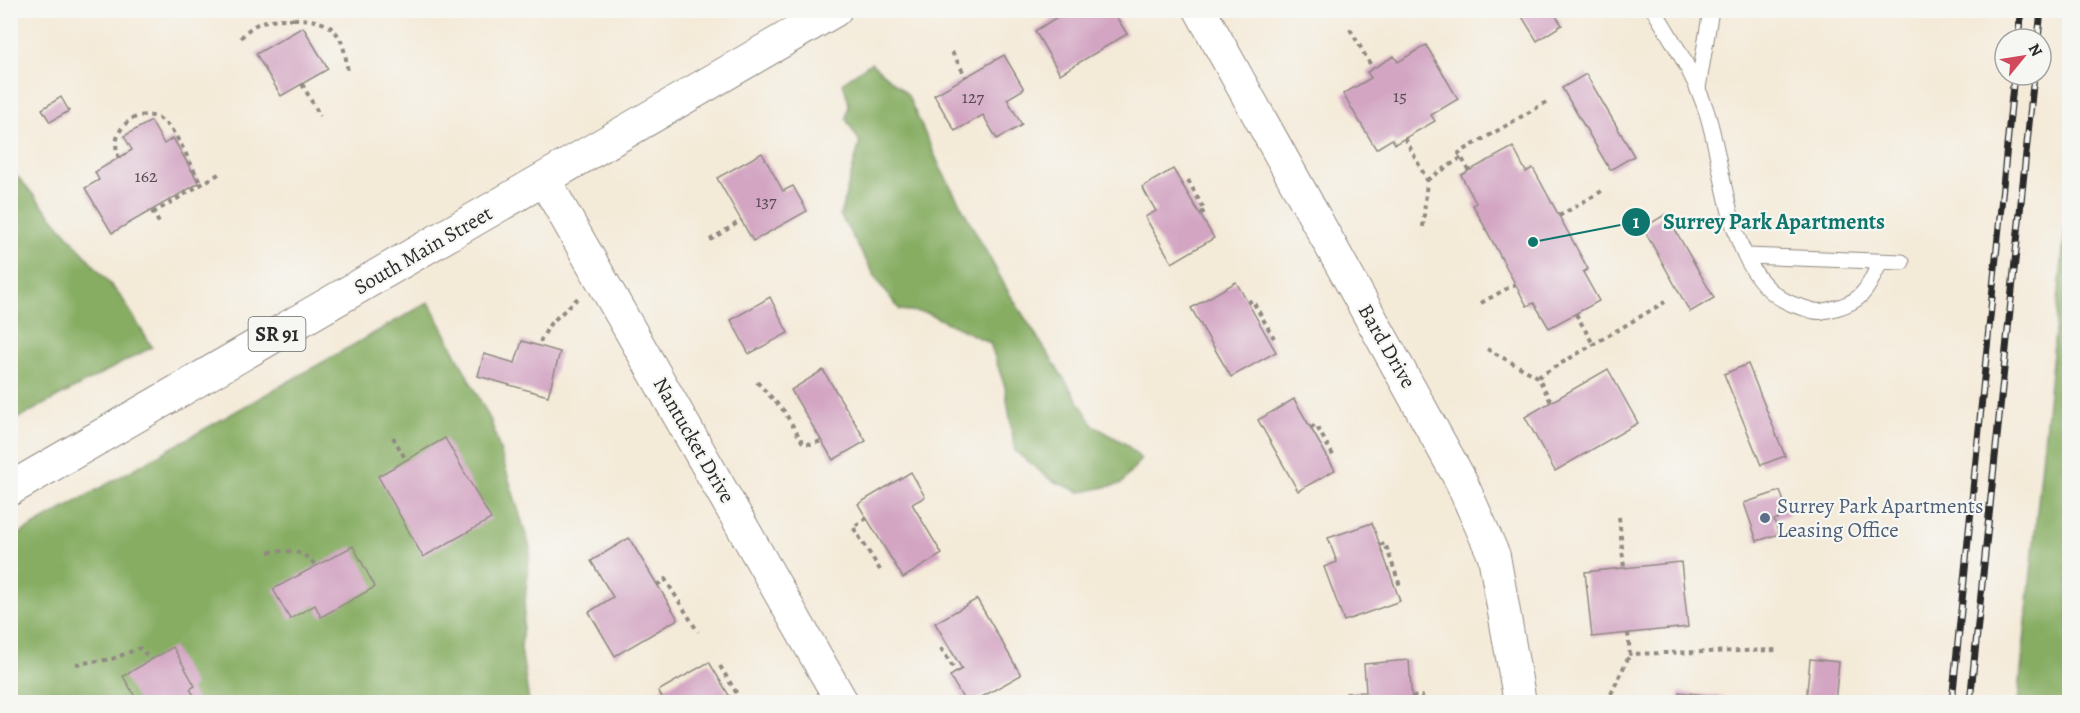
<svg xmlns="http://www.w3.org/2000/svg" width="2080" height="713" font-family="Alegreya,serif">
  <rect width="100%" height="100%" fill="#f6f6f2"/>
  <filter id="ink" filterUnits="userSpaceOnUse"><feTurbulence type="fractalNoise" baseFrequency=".0167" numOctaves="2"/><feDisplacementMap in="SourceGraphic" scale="12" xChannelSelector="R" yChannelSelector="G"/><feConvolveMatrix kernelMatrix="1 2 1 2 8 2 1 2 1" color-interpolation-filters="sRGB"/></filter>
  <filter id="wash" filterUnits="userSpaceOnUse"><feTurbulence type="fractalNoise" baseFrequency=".008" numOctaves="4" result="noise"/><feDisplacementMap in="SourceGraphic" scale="24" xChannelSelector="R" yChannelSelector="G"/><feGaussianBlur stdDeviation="1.35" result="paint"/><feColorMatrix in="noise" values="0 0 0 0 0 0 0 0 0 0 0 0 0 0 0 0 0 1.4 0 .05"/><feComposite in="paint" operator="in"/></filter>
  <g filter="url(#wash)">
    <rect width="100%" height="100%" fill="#f4ead8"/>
    <g fill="#87ad63" stroke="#596c47" stroke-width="1.5">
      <path d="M871,63l36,31 34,75 68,124 85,133 32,18 15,15 -20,25 -41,8 -29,-12 -36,-29 -10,-64 -15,-44 -63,-30 -27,-3 -21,-27 -39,-68 20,-73 -14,-23 3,-15 -6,-22z"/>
      <path d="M18,177l104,121 30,49 -141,75 -1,-222z"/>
      <path d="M2069,192v510h-51z"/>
      <path d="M429,302l62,119 39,127 -9,100 8,54h-518l-1,-163z"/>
    </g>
    <g id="blocks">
      <g fill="#d3a5c3">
        <path d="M1068,10h44l15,24 -67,40 -25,-43z"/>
        <path d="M1518,10h34l10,15 -25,16z"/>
        <path d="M303,27l25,42 -47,27 -25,-42z"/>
        <path d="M1426,45l32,54 -27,16 4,6 -40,23 -3,-5 -16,10 -33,-55 28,-16 -4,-6 27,-16 4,6z"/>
        <path d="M1004,55l20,34 -17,10 15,26 -25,14 -14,-24 -28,16 -21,-36z"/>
        <path d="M1586,74l48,82 -24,14 -48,-82z"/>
        <path d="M61,97l8,14 -19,11 -8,-13z"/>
        <path d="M151,121l13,23 9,-6 26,45 -87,50 -27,-45 14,-8 -4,-8 37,-22 -8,-14z"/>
        <path d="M1513,147l13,25 7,-4 55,101 -5,3 16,29 -50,27 -15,-25 -7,3 -54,-101 3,-2 -15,-28z"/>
        <path d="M762,153l21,38 10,-5 14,25 -54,30 -36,-63z"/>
        <path d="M1173,169l41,69 -42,25 -27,-46 11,-6 -14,-24z"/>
        <path d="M1666,214l48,84 -24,14 -47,-84z"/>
        <path d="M1236,282l40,70 -45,25 -40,-69z"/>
        <path d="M770,297l18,36 -39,21 -18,-34z"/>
        <path d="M522,341l38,11 -12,44 -70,-20 6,-22 31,9z"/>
        <path d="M1748,364l37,92 -24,9 -37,-91z"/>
        <path d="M1608,369l30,54 -83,48 -30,-54z"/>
        <path d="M823,370l43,71 -33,19 -42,-70z"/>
        <path d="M1294,399l41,71 -37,21 -40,-71z"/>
        <path d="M445,438l46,81 -68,38 -45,-81z"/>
        <path d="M911,472l14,25 -13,7 30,50 -39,24 -45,-74z"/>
        <path d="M1780,491l9,24 -15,5 5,14 -22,7 -13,-38z"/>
        <path d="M1372,523l28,78 -56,20 -20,-54 13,-5 -9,-24z"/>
        <path d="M629,538l49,81 -63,37 -26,-44 24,-15 -22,-36z"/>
        <path d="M353,546l22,41 -54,30 -6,-12 -25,14 -17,-30z"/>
        <path d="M1681,562l7,65 -96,10 -7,-65z"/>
        <path d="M977,599l44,76 -48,27h-8l-15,-26 12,-7 -27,-46z"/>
        <path d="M173,647l22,39 -5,3 8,13h-60l-15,-26z"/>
        <path d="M1810,659l29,3 -4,40h-29z"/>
        <path d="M1409,660l3,42h-65l-1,-9 20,-1 -2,-28z"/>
        <path d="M709,662l24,40h-68l-7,-11z"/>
        <path d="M1679,692l59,7v3h-60z"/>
      </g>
    </g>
  </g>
  <g filter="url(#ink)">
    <use href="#blocks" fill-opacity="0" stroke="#908a82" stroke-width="1.5"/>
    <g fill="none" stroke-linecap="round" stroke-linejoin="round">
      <g stroke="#908a82" stroke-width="17">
        <g id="lane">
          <path d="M1654,10c19,31 39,63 51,97 22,60 20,180 96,200 7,2 15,6 22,4 37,-7 42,-16 57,-49"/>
          <path d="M1698,88l13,-78"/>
          <path d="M1746,256l156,6"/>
        </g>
      </g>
      <g stroke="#908a82" stroke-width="34">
        <g id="street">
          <path d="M1200,10l260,469 34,77 26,146"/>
          <path d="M544,179l298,523"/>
        </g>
      </g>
      <g stroke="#908a82" stroke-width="35">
        <path id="primary" d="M10,489l825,-479"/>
      </g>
      <g stroke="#908a82" stroke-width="4" stroke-dasharray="4.5 4.5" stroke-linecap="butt">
        <path d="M297,10l-3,9c42,0 50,16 54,55"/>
        <path d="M1065,10l1,2"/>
        <path d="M1350,29l23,40"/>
        <path d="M241,38c14,-19 32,-19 53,-19"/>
        <path d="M952,52l14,25"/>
        <path d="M302,84l18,32"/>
        <path d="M1405,138l22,42 -4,47"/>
        <path d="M119,158c-12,-27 18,-55 44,-37 14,10 30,48 38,64"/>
        <path d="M1469,171l-10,-18 91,-53"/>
        <path d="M1188,180l17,31 -5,3"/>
        <path d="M1427,180l34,-22"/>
        <path d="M152,211l9,15"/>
        <path d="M153,213l69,-41"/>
        <path d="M1559,216l43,-25"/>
        <path d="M710,240l32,-20"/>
        <path d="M1248,303l4,-3 22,38"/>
        <path d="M1481,303l34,-19"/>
        <path d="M1576,314l17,30"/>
        <path d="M540,342l10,-18 28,-26"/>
        <path d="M1487,349l51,28 13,25"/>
        <path d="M1538,377l127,-75"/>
        <path d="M757,382l27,29 19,32 8,1 11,-3"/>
        <path d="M1311,428l5,-3 18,32"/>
        <path d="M393,437l13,23"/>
        <path d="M1619,517l5,51"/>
        <path d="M867,518l-14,9 29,46"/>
        <path d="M1380,545l5,-2 15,43"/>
        <path d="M269,552c20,-2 33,-3 47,14"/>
        <path d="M657,585l8,-6 33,53"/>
        <path d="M1628,633l2,21 147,-4"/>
        <path d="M941,648l15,24"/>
        <path d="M76,664l36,-5 28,-11 11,12"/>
        <path d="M720,666l22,36"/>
        <path d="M1611,694l19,-40"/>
        <path d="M1412,697l10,-1 1,6"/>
      </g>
      <use href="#lane" stroke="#fff" stroke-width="15"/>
      <use href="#street" stroke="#fff" stroke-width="32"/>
      <use href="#primary" stroke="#fff" stroke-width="33"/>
      <g stroke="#2b2b2b" stroke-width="7">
        <g id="rail">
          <path d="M2018,39l3,-29"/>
          <path d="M2038,39l3,-29"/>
          <path d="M1952,702l62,-627"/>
          <path d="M1970,702l64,-627"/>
        </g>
      </g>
      <use href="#rail" stroke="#f6f6f2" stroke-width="4.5" stroke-dasharray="14" stroke-linecap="butt"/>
    </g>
  </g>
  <circle fill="#5c6f8a" stroke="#f6f6f2" stroke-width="2" cx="1765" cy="518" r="6"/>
  <g text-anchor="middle" stroke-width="4.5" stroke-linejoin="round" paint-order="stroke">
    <g font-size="18" fill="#554a51">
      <text x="1400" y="102">15</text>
      <text x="973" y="103">127</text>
      <text x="146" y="182">162</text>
      <text x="766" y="207">137</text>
    </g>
    <rect fill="#f6f6f2" stroke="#686867" stroke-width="1.5" x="248.5" y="317" width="57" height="34" rx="4.5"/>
    <g font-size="20" font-weight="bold" fill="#2b2b2b">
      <text x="277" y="341">SR 91</text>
    </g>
    <g font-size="21" fill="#2b2b2b" stroke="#f6f6f2">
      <text transform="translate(423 250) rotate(-30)" y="7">South Main Street</text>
      <text transform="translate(1387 346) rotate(60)" y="7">Bard Drive</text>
      <text transform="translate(694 440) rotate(60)" y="7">Nantucket Drive</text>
    </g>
    <g font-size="21" fill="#4e5e75" stroke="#f6f6f2" text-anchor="start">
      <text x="1777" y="513">Surrey Park Apartments<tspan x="1777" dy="24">Leasing Office</tspan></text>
    </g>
  </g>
  <path fill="none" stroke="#0f766e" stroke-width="2" d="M1533 242L1636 222"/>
  <g fill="#0f766e" stroke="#f6f6f2" stroke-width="2">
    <circle cx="1533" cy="242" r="6"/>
    <circle cx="1636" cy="222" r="15"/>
  </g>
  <g font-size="18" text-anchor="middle" font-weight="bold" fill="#fff">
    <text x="1636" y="228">1</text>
  </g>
  <g font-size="22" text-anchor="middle" font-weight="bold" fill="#0f766e" stroke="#f6f6f2" stroke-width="4.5" stroke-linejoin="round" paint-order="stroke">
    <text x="1774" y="229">Surrey Park Apartments</text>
  </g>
  <rect width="2080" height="713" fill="none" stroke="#f6f6f2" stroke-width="36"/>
  <g transform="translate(2023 57) rotate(60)"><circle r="28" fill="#f6f6f2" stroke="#a5a5a2" stroke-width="1.5"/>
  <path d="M0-4.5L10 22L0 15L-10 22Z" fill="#d1495b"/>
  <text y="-9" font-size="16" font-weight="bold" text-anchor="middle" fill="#2b2b2b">N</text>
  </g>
</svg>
